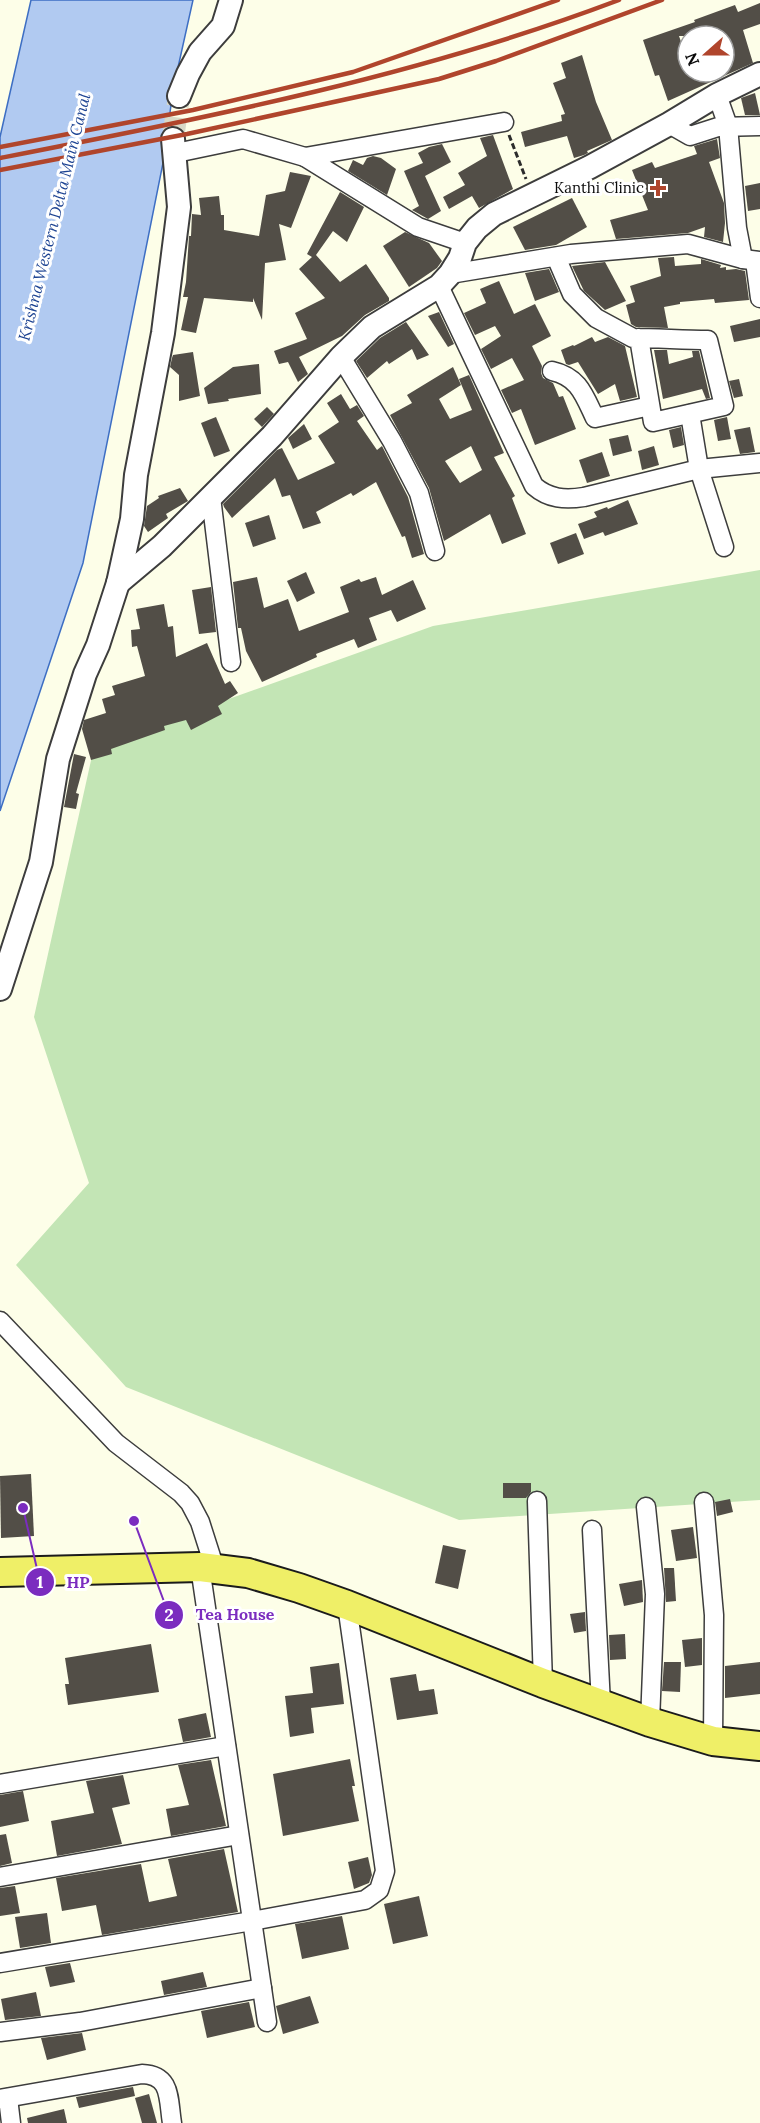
<svg xmlns="http://www.w3.org/2000/svg" width="760" height="2123" font-family="Lora,serif">
  <rect width="100%" height="100%" fill="#fdfee8"/>
  <path fill="#c3e5b5" d="M760,570v930l-301,20 -333,-133 -110,-122 73,-82 -55,-166 60,-270 339,-121z"/>
  <path fill="#b1caf1" stroke="#3d6ec3" stroke-width="1.5" d="M31,0h162l-20,90 -9,68 -81,405 -83,248v-674z"/>
  <g fill="#524e47" fill-rule="evenodd">
    <path d="M760,3v21l-17,6 10,33 -85,38 -9,-26 -4,1 -12,-36 52,-18 -1,-2 41,-15 3,7zM679,36h45v36h-36v-10z"/>
    <path d="M582,55l14,47 16,38 -25,11 1,2 -4,2 -10,3 -7,-22 -42,11 -4,-15 41,-11 -1,-6 4,-1 -12,-31 13,-5 -5,-15z"/>
    <path d="M755,93l5,22h-15l-4,-17z"/>
    <path d="M493,135l20,54 -34,19 -7,-12 -23,13 -6,-12 22,-12 -7,-12 29,-17 -7,-18z"/>
    <path d="M717,139l3,19 -11,4 15,41 1,20 -2,19 -19,-5 1,-10 -17,6 -72,6 -6,-19 38,-10 -16,-40 20,-8 3,6 42,-14 -3,-8z"/>
    <path d="M442,144l9,18 -26,14 16,35 -13,8 -16,-9 7,-4 -15,-35 19,-8 -5,-10 11,-6z"/>
    <path d="M373,156l8,2 15,11 -9,26 -39,-24 5,-11 10,5 4,-7z"/>
    <path d="M290,172l21,4 -20,52 -12,-4 7,36 -21,3 -3,57 -9,-22v4l-49,-4 -8,35 -15,-3 7,-33h-5l3,-15 3,-46h2l1,-22 9,1 -2,-17 20,-2 2,19h3v15l35,6 7,-41 19,-4z"/>
    <path d="M760,183v26l-12,2 -3,-25z"/>
    <path d="M340,192l24,15 -17,35 -14,-11 -17,24 24,27 26,-18 23,34v3l-24,14 -23,21 -43,21 9,17 -10,8 -10,-20 -9,2 -5,-13 33,-12 -12,-26 30,-15 -26,-29 13,-12 -5,-3z"/>
    <path d="M572,198l15,29 -31,18 -31,5 -12,-23z"/>
    <path d="M405,232l24,11 13,18 -5,7 -28,19 -26,-41z"/>
    <path d="M674,257l1,9 26,-2v-5l20,6 -1,3 6,-1v3l10,-1 9,2 4,29 -34,3 -1,-4 -34,3v2l-16,3 4,21 -32,-1 -5,-3 -5,-19 9,-3 -5,-16 31,-10 -3,-18z"/>
    <path d="M605,262l21,39 -21,9 -21,-19 -12,-25z"/>
    <path d="M549,269l10,23 -24,9 -10,-28z"/>
    <path d="M499,281l15,33 21,-10 16,32 -19,10 10,20 -1,7 2,5 10,5 6,14 4,-1 13,33 -41,16 -14,-36 -9,4 -11,-23 23,-10 -12,-22 -21,11 -10,-20 20,-13 -6,-10 -20,9 -11,-22 22,-10 -6,-14z"/>
    <path d="M439,312l15,32 -6,3 -20,-31z"/>
    <path d="M760,319v18l-26,5 -4,-16z"/>
    <path d="M406,322l23,33 -12,5 -5,-11 -23,15 -2,-3 -20,17 -11,-17 24,-23z"/>
    <path d="M592,337l3,5 13,-5 17,9 12,51 -17,4 -5,-17 -17,10 -20,-32 -9,3 -3,-1 -5,-14 12,-5 1,1z"/>
    <path d="M654,350h13l2,14 24,-7 -1,-6h7l11,47 -4,1 -4,-10 -39,10z"/>
    <path d="M193,352l7,44 -21,5v-26l-9,-8 2,-9 1,-3z"/>
    <path d="M259,364l2,30 -33,5 1,2 -21,3 -4,-16 29,-21z"/>
    <path d="M453,367l8,18 -22,14 11,20 22,-9 -13,-31 10,-4 35,78 -10,4 21,39 -3,2 14,36 -24,10 -12,-30 -46,27 -15,-53 -39,-73 22,-12 -5,-8zM471,446l11,24 -22,13 -15,-22z"/>
    <path d="M739,379l4,17 -9,2 -5,-17z"/>
    <path d="M341,394l9,15 7,-4 7,11 -7,5 20,29 5,-4 26,51 16,57 -12,4 -7,-22 -3,1 -26,-55 -23,14 -2,-3 -35,19 5,11 -18,6 -13,-34 -8,2 -7,-19 -43,40 -8,-11 -1,-3 54,-54 5,-2 16,32 37,-17 -17,-27 21,-14 -12,-19z"/>
    <path d="M267,407l7,7 -12,13 -8,-8z"/>
    <path d="M216,417l14,34 -16,6 -13,-34z"/>
    <path d="M727,417l4,22 -13,2 -4,-21z"/>
    <path d="M304,424l8,15 -19,10 -5,-11z"/>
    <path d="M681,427l3,18 -11,3 -4,-18z"/>
    <path d="M750,427l5,25 -15,2 -6,-24z"/>
    <path d="M628,435l4,16 -19,5 -4,-17z"/>
    <path d="M654,446l5,19 -17,5 -4,-19z"/>
    <path d="M602,452l8,24 -23,7 -8,-23z"/>
    <path d="M180,488l8,13 -22,13 2,4 -20,14 -4,-6 3,-20 12,-8 -1,-2z"/>
    <path d="M628,500l10,24 -33,12 -2,-4 -19,7 -6,-15 19,-7 -3,-5 13,-5 1,2z"/>
    <path d="M269,515l7,24 -23,8 -8,-24z"/>
    <path d="M576,533l8,21 -26,10 -8,-21z"/>
    <path d="M306,572l9,21 -18,9 -10,-21z"/>
    <path d="M257,577l7,31 24,-9 11,32 50,-19 -9,-25 19,-8 2,3 15,-5 6,18 31,-15 13,29 -29,13 -6,-12 -22,8 8,22 -19,8 -4,-9 -38,15 1,3 -55,25 -16,-31 -5,-23h-3l-5,-46z"/>
    <path d="M211,587l5,45 -17,2 -7,-44z"/>
    <path d="M164,604l4,23 5,-1 3,31 31,-14 18,41 5,-3 8,12 -20,13 4,8 -31,16 -5,-10 -22,6 1,4 -54,19 1,5 -21,6 -9,-31 2,-9 22,-7 -4,-14 13,-4 -3,-9 33,-10 -8,-30 -5,1 -1,-17 9,-1 -4,-20z"/>
    <path d="M74,754l12,3 -10,36 3,1 -3,15 -12,-2z"/>
    <path d="M31,1474l3,62 -33,2 -1,-62z"/>
    <path d="M503,1483h28v9l-5,6h-23z"/>
    <path d="M730,1499l3,13 -16,4 -2,-14z"/>
    <path d="M693,1527l4,31 -21,3 -5,-31z"/>
    <path d="M443,1545l23,5 -8,39 -23,-6z"/>
    <path d="M664,1568h10l2,33 -10,1z"/>
    <path d="M642,1580l1,22 -19,4 -5,-22z"/>
    <path d="M585,1612l1,19 -12,2 -4,-19z"/>
    <path d="M625,1634l1,25 -16,1 -1,-25z"/>
    <path d="M702,1638v27l-17,2 -3,-27z"/>
    <path d="M151,1644l8,48 -91,13 -3,-21h4l-4,-26z"/>
    <path d="M664,1662h17l-1,30 -18,-1z"/>
    <path d="M760,1662v32l-35,4v-32z"/>
    <path d="M339,1663l5,41 -33,4 3,25 -24,4 -5,-41 28,-3 -3,-26z"/>
    <path d="M416,1674l3,17 15,-2 4,25 -41,6 -7,-42z"/>
    <path d="M206,1713l5,24 -28,5 -5,-23z"/>
    <path d="M350,1759l5,27h-3l7,35 -76,15 -10,-62z"/>
    <path d="M211,1760l15,66 -55,10 -5,-27 23,-4 -11,-40z"/>
    <path d="M123,1775l7,29 -18,4 10,36 -65,12 -6,-35 43,-8 -8,-32z"/>
    <path d="M23,1791l6,30 -29,6v-32z"/>
    <path d="M6,1834l6,29 -12,3v-31z"/>
    <path d="M224,1849l14,63 -136,23 -6,-30 -34,6 -6,-33 85,-14 8,38 28,-6 -9,-37z"/>
    <path d="M368,1857l4,18 -3,8 -15,6 -6,-27z"/>
    <path d="M15,1886l5,27 -20,3v-28z"/>
    <path d="M419,1896l9,40 -35,8 -9,-40z"/>
    <path d="M47,1913l4,30 -31,5 -5,-31z"/>
    <path d="M342,1916l7,33 -47,10 -7,-35z"/>
    <path d="M70,1963l5,19 -25,5 -5,-20z"/>
    <path d="M203,1972l4,15 -43,8 -3,-14z"/>
    <path d="M36,1992l5,24 -36,4 -4,-21z"/>
    <path d="M310,1996l9,27 -36,11 -7,-28z"/>
    <path d="M249,2002l6,25 -48,11 -6,-27z"/>
    <path d="M82,2033l4,17 -39,10 -6,-22z"/>
    <path d="M133,2087l2,9 -56,12 -3,-11z"/>
    <path d="M149,2094l8,29h-15l-7,-25z"/>
    <path d="M64,2109l3,14h-39l-1,-5z"/>
  </g>
  <g fill="none" stroke-linecap="round" stroke-linejoin="round">
    <path stroke="#d9d9c7" stroke-width="22" stroke-dasharray="22 11" stroke-linecap="butt" d="M173,139l6,-43"/>
    <g stroke="#3d3d3d" stroke-width="21">
      <g id="minor">
        <path d="M717,95l11,31 9,102 6,31"/>
        <path d="M669,124l21,12 28,-9 42,-1"/>
        <path d="M176,153l67,-14 62,18"/>
        <path d="M465,243l-47,-16 -113,-70 199,-35"/>
        <path d="M556,257l16,37 24,24 37,20c25,0 50,2 75,2l16,66 -71,16 -14,-84"/>
        <path d="M755,261l5,37"/>
        <path d="M450,274l121,-20 117,-10 55,15 17,2"/>
        <path d="M439,286l95,200c15,13 31,14 50,11l115,-28 61,-6"/>
        <path d="M341,357l51,84 27,52 16,58"/>
        <path d="M552,371c27,6 32,24 43,47l55,-12"/>
        <path d="M690,414l9,55 25,78"/>
        <path d="M211,497l20,165"/>
        <path d="M0,1321l116,122 65,50 9,10 10,19 15,47"/>
        <path d="M537,1501l6,182"/>
        <path d="M704,1502l10,113 -1,126"/>
        <path d="M646,1507l9,87 -5,128"/>
        <path d="M592,1530l9,174"/>
        <path d="M200,1567l67,455"/>
        <path d="M0,1784l226,-38"/>
        <path d="M0,1877l239,-42"/>
        <path d="M0,1963l252,-42 113,-21 14,-10 6,-19 -38,-266"/>
        <path d="M0,2032l80,-10 182,-34"/>
        <path d="M8,2098l3,25"/>
        <path d="M0,2099l142,-25c30,1 26,25 30,49"/>
      </g>
    </g>
    <g stroke="#3d3d3d" stroke-width="26">
      <g id="tertiary">
        <path d="M179,96l9,-22 12,-22 23,-26 8,-26"/>
        <path d="M118,583l44,-37 110,-110 69,-79 31,-30 67,-41 11,-12 10,-16 5,-15 12,-15 17,-14 96,-47 79,-43 48,-29 43,-21"/>
        <path d="M0,989l41,-127 17,-103 27,-85 13,-29 20,-62 14,-64 4,-44 27,-142 16,-126 -6,-68"/>
      </g>
    </g>
    <g stroke="#1b1b1b" stroke-width="32">
      <path id="primary" d="M0,1572l200,-5 48,6 51,15 48,17 196,78 107,39 63,19 47,5"/>
    </g>
    <path stroke="#2c2c2c" stroke-width="3" stroke-dasharray="6 3" stroke-linecap="butt" d="M509,135l17,44"/>
    <use href="#minor" stroke="#fff" stroke-width="18"/>
    <use href="#tertiary" stroke="#fff" stroke-width="22"/>
    <use href="#primary" stroke="#efef67" stroke-width="28"/>
    <g stroke="#b0452c" stroke-width="4.5">
      <path d="M0,147l193,-37 160,-38 205,-72"/>
      <path d="M0,158c209,-41 419,-82 619,-158"/>
      <path d="M0,170l187,-36 252,-55 57,-18 166,-61"/>
    </g>
  </g>
  <path fill="#b0452c" stroke="#fff" stroke-width="2" d="M655 179h6v6h6v6h-6v6h-6v-6h-6v-6h6z"/>
  <g text-anchor="middle" stroke-width="6" stroke-linejoin="round" paint-order="stroke">
    <g font-size="15" fill="#0a0a0a" stroke="#fff" text-anchor="end">
      <text x="644" y="193">Kanthi Clinic</text>
    </g>
    <g font-size="16" font-style="italic" fill="#1d4392" stroke="#fff">
      <text transform="translate(54 217) rotate(-76)" y="6">Krishna Western Delta Main Canal</text>
    </g>
  </g>
  <path fill="none" stroke="#7b2cbf" stroke-width="2" d="M23 1508L40 1582M134 1521L169 1615"/>
  <g fill="#7b2cbf" stroke="#fff" stroke-width="2">
    <circle cx="23" cy="1508" r="6"/>
    <circle cx="134" cy="1521" r="6"/>
    <circle cx="40" cy="1582" r="15"/>
    <circle cx="169" cy="1615" r="15"/>
  </g>
  <g font-size="18" text-anchor="middle" font-weight="bold" fill="#fff">
    <text x="40" y="1588">1</text>
    <text x="169" y="1621">2</text>
  </g>
  <g font-size="16" text-anchor="middle" font-weight="bold" fill="#7b2cbf" stroke="#fff" stroke-width="6" stroke-linejoin="round" paint-order="stroke">
    <text x="78" y="1588">HP</text>
    <text x="235" y="1620">Tea House</text>
  </g>
  <g transform="translate(706 54) rotate(249)"><circle r="28" fill="#ffffff" stroke="#9d9d9d" stroke-width="1.5"/>
  <path d="M0-4.5L10 22L0 15L-10 22Z" fill="#b0452c"/>
  <text y="-9" font-size="16" font-weight="bold" text-anchor="middle" fill="#0a0a0a">N</text>
  </g>
</svg>
